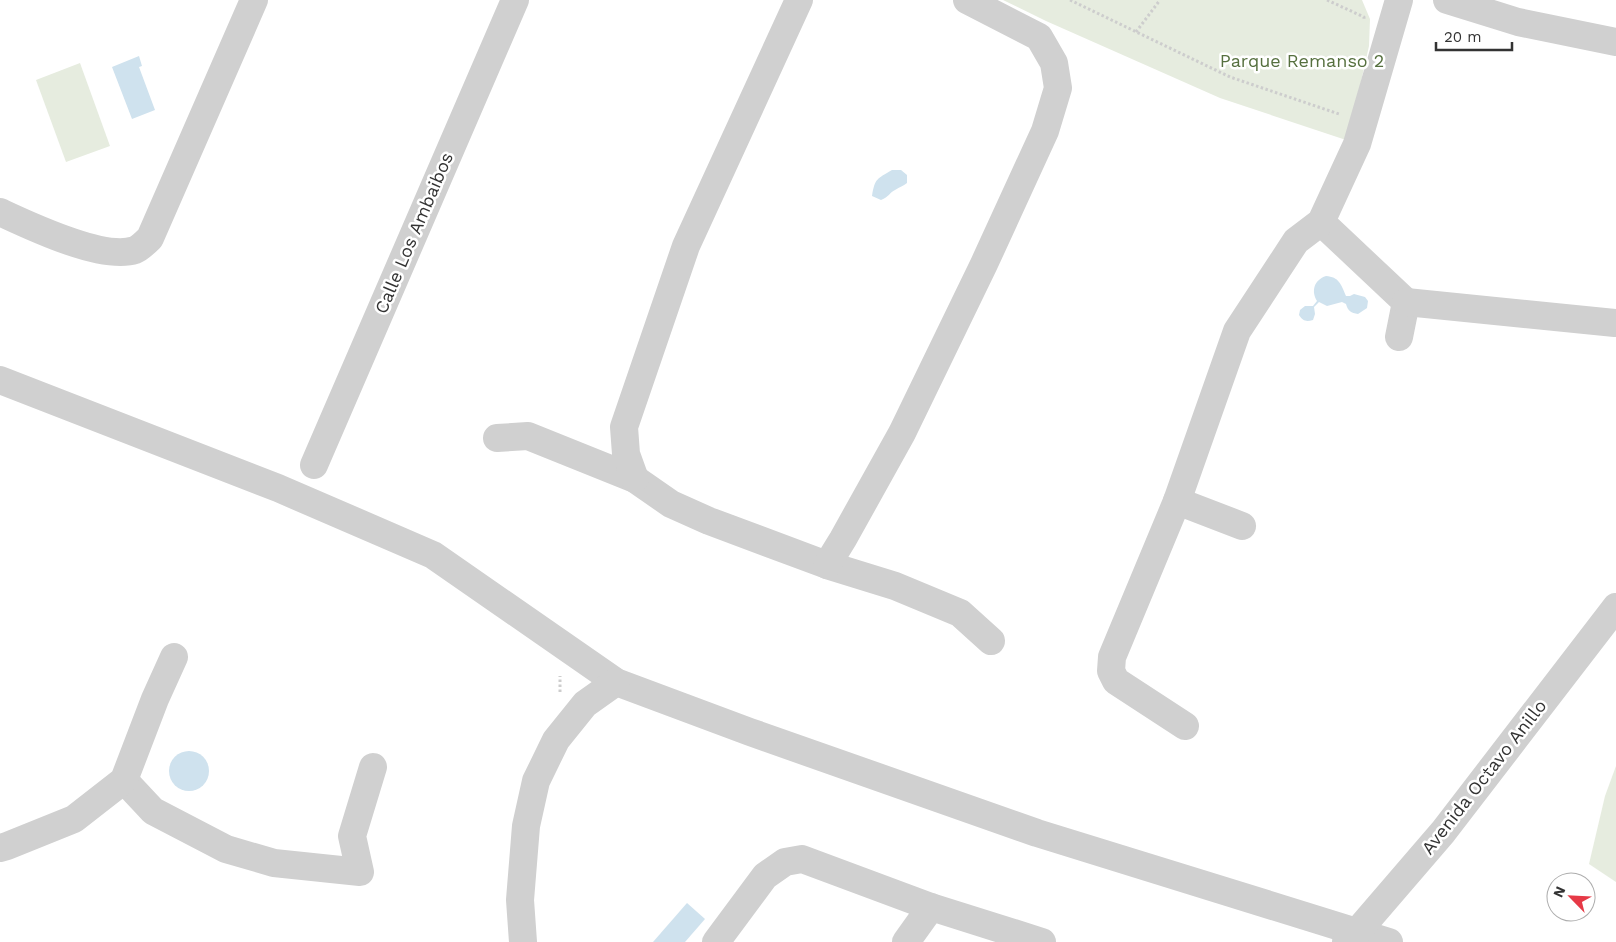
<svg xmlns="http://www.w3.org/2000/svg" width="1616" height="942" font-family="'Work Sans',sans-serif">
  <rect width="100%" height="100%" fill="#fff"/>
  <g fill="#e6ecdf">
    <path d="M1003,0h359l8,19 -1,27 -11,49 -12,45 -126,-42 -174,-77z"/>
    <path d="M80,63l30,83 -44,16 -30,-82z"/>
    <path d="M1616,766v116l-27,-18 16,-68z"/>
  </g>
  <g fill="#cfe2ee">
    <path d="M139,56l3,10 -3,1 16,43 -23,9 -20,-52z"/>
    <path d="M892,170h9l6,5v8c-4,3 -7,4 -12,7 -5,2 -6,7 -14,10l-9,-4c3,-18 5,-17 20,-26z"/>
    <path d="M1326,276c13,1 15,8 20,20h4l4,-2 11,3 3,4 -1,7 -9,6c-7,-1 -10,-3 -12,-10l-4,-2 -15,4 -8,-4 -5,5 1,7 -2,6c-7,2 -10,1 -14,-5l1,-5 5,-4h8l4,-5c-6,-10 -3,-21 9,-25z"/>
    <circle cx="189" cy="771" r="20"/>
    <path d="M687,903l18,16 -20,23h-32z"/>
  </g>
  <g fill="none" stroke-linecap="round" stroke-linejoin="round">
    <g stroke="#cdcdcd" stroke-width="3" stroke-dasharray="2.5 2.5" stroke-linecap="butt">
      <path d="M1070,0l160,77 109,37"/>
      <path d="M1327,0l37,17v4"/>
      <path d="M1136,32l24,-32"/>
      <path d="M560,692v-16"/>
    </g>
    <g stroke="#d0d0d0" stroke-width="28">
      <path d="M1447,0l71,22 98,20"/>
      <path d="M0,212c30,14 103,49 135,38 5,-2 11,-8 15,-12l104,-238"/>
      <path d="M1321,222l85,80 -7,35"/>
      <path d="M1406,302l209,21"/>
      <path d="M0,380l278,108 155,67 183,127 134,50 287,101 352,109"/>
      <path d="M497,438l31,-2 107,43 36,25 38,17 118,44 68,21 65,27 31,28"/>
      <path d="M314,465l201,-465"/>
      <path d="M635,479l-9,-25 -2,-27 62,-181 113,-246"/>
      <path d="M1177,501l65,25"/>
      <path d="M827,565l16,-26 59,-106 82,-169 61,-133 13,-43 -4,-25 -15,-26 -72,-37"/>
      <path d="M1185,726l-69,-45 -5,-10 1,-14 65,-156 60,-170 59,-90 25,-19 36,-78 42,-144"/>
      <path d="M124,780l29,31 73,38 48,14 86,9 -8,-36 21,-69"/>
      <path d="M0,848l7,-2 67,-27 50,-39 31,-81 19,-42"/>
      <path d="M523,942l-3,-42 6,-74 10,-45 20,-41 29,-36 31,-22"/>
      <path d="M716,942l49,-66 20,-14 17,-3 129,48 111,35"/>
      <path d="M906,942l25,-35"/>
      <path d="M1346,942l11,-10 86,-100 173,-225"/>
    </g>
  </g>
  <g text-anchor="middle" stroke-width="5" stroke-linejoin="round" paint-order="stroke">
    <g font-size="18" fill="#56703f" stroke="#fff">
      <text x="1302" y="67">Parque Remanso 2</text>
    </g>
    <g font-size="18" fill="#333" stroke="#fff">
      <text transform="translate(414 233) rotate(-67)" y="6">Calle Los Ambaibos</text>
      <text transform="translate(1484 777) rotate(-52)" y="6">Avenida Octavo Anillo</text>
    </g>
  </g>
  <g transform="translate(1571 897) rotate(294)"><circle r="24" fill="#ffffff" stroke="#adadad"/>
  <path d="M0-4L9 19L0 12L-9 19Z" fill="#e63946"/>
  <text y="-8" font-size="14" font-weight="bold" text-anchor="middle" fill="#333333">N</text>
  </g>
  <path d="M1436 42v8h76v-8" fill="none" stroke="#333333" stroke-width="2.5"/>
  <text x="1444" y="42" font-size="15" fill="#333333" stroke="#ffffff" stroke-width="4" paint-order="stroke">20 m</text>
</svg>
